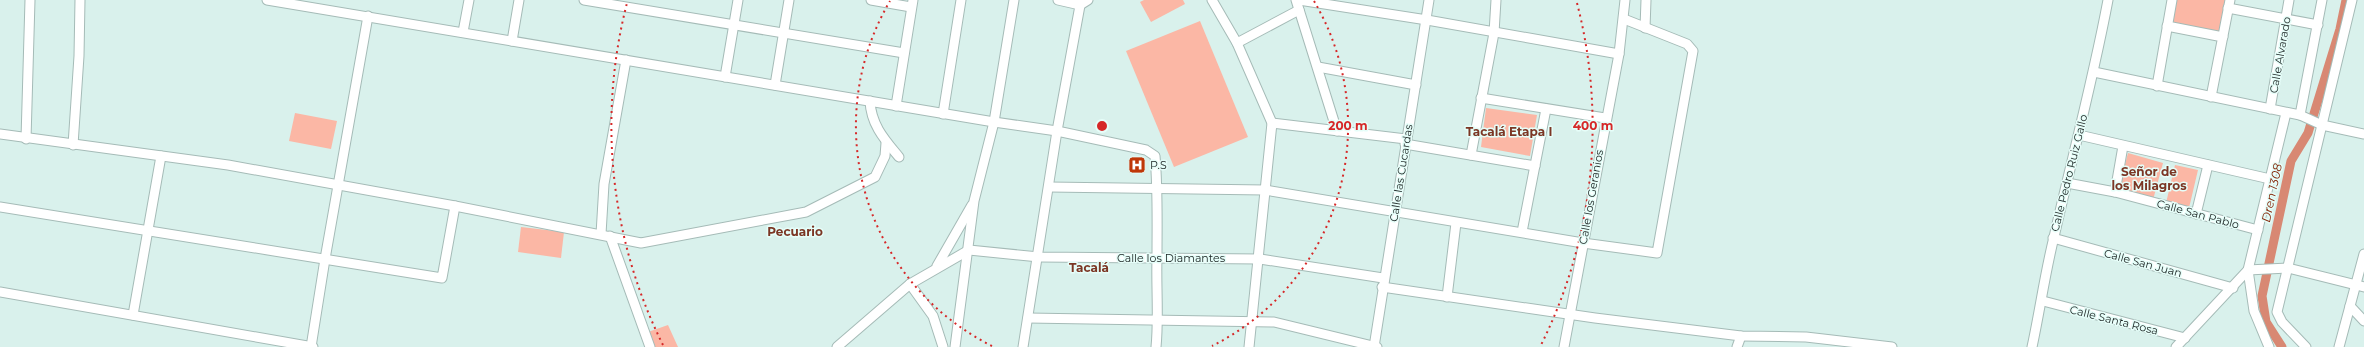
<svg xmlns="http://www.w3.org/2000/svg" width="2364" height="347" font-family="Montserrat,sans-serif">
  <rect width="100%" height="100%" fill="#d9f1ec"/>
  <g fill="#fbb7a5">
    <path d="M1144,0h39l2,4 -34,18 -11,-20z"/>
    <path d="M2176,0h50l-6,34 -50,-10z"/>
    <path d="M1200,21l48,116 -74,30 -48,-116z"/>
    <path d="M1486,108l51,7 -7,41 -49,-9z"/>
    <path d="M295,113l42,8 -6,28 -42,-8z"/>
    <path d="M2128,153l35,10 -10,37 -35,-9z"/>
    <path d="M2175,165l23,5 -9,38 -23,-5z"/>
    <path d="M521,227l43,5 -3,26 -43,-6z"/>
    <path d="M668,325l10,22h-25l-5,-15z"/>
  </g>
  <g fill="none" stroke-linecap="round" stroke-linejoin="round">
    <path stroke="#d88873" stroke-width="9" d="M2282,347l-16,-25 -4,-26 29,-135 17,-28 32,-104 6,-29"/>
    <g stroke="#a5bbb7" stroke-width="11">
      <g id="minor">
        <path d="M267,0l727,122 63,9 89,19 9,6c3,34 2,67 2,101 -1,31 2,60 -1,90"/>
        <path d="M584,0l320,53"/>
        <path d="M871,0l40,7"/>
        <path d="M1058,0l22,5 8,-5"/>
        <path d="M1212,0l25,43 35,80 -23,224"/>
        <path d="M1296,0l41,131"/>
        <path d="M1299,0l128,20 192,34"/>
        <path d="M2228,8l90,17"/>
        <path d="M2167,26l56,11"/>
        <path d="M1645,28l1,-28"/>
        <path d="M463,32l6,-32"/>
        <path d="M512,41l7,-41"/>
        <path d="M1237,43l62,-33"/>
        <path d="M1318,67l98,18"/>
        <path d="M2094,72l206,43 22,10 42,9"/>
        <path d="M725,77l13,-77"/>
        <path d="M775,85l14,-85"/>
        <path d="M2157,86l15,-86"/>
        <path d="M2211,97l19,-97"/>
        <path d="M1481,98l124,20"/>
        <path d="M870,101c1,24 15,39 29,56"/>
        <path d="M896,106l17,-106"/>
        <path d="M2270,109l19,-109"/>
        <path d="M943,114l18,-114"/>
        <path d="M2300,115l22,-115"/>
        <path d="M1272,123l134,16"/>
        <path d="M0,134l228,31 227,41 186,37 165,-31 69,-35 10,-21 1,-13"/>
        <path d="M2079,135l191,44"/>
        <path d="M26,139l4,-139"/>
        <path d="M1405,144l130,22"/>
        <path d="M73,145l6,-89 1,-56"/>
        <path d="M1471,155l23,-122 2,-33"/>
        <path d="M2067,183l48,9 143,38"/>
        <path d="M1049,187l216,3 318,53 74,10 36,-202 -6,-7 -63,-25"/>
        <path d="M2115,192l8,-46"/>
        <path d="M0,207l442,71 13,-72"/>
        <path d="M2196,214l12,-49"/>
        <path d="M1522,232l24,-123"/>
        <path d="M601,234l3,-50 22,-124"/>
        <path d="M610,236l40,111"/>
        <path d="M2053,238l180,50"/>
        <path d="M937,266l35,-61"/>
        <path d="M910,284l23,32 10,31"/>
        <path d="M1382,287l213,31 146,18 65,1 86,10"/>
        <path d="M0,292l313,55"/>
        <path d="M1447,297l9,-74"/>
        <path d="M2043,301l142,37"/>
        <path d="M2350,306l14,15"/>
        <path d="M133,315l28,-159"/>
        <path d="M1028,318l246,4 103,25"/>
        <path d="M311,347l14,-88 43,-243"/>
        <path d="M837,347l73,-63 59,-34 70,7 221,2 123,19"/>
        <path d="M955,347l19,-146 20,-79 20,-122"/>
        <path d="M1023,347l34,-216 24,-131"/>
        <path d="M1374,347l55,-347"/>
        <path d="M1564,347l55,-293 6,-54"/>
        <path d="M1737,347l4,-11"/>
        <path d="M2032,347c8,-37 13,-74 22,-110 18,-79 39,-157 54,-237"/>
        <path d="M2176,347l72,-77 40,-2 76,19"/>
        <path d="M2269,347l-15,-36 -6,-41 38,-157"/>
        <path d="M2306,347l-24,-25 -5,-10 75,-312"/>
        <path d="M2339,347l25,-93"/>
      </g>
    </g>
    <use href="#minor" stroke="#fff" stroke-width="9"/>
  </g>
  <g fill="none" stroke="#d62828" stroke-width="2" stroke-dasharray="2 4">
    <path d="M992 346A246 246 0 0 1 890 1M1314 1A246 246 0 0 1 1212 346"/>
    <path d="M663 345A491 491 0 0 1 627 3M1577 3A491 491 0 0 1 1541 345"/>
  </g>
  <defs>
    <g id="hospital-square" transform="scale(0.9)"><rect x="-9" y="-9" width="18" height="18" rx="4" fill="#bf3708" stroke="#e6fef9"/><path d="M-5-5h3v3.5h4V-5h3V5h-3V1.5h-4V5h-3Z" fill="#fff"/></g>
  </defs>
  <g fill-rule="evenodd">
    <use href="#hospital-square" x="1137" y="165"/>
  </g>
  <g text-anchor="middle" stroke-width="3" stroke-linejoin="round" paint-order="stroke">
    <g font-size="11" fill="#1b2322" stroke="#e6fef9">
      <text transform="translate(2280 55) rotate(-80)" y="4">Calle Alvarado</text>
      <text transform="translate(1401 173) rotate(-81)" y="4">Calle las Cucardas</text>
      <text transform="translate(2069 173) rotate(-76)" y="4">Calle Pedro Ruiz Gallo</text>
      <text transform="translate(1591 197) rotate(-80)" y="4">Calle los Geranios</text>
      <text transform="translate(2198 214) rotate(15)" y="4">Calle San Pablo</text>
      <text x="1171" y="262">Calle los Diamantes</text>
      <text transform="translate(2143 263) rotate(15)" y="4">Calle San Juan</text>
      <text transform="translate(2114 320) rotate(14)" y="4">Calle Santa Rosa</text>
    </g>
    <g font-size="11" fill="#1b2322" stroke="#e6fef9" text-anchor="start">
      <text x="1150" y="169">P.S</text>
    </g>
    <g font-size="12" font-weight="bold" fill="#7b3624" stroke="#e6fef9">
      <text x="1509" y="136">Tacalá Etapa I</text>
      <text x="2149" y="176">Señor de<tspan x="2149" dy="14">los Milagros</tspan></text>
      <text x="795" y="236">Pecuario</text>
      <text x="1089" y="272">Tacalá</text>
    </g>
    <g font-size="12" font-style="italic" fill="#85270a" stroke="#e6fef9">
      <text transform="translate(2272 193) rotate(-78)" y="4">Dren 1308</text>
    </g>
  </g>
  <circle cx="1102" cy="126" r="6" fill="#d62828" stroke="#e6fef9" stroke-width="2"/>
  <g font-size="12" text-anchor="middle" font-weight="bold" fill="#d62828" stroke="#e6fef9" stroke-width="3" stroke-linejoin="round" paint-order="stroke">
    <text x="1348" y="130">200 m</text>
    <text x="1593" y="130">400 m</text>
  </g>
</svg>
